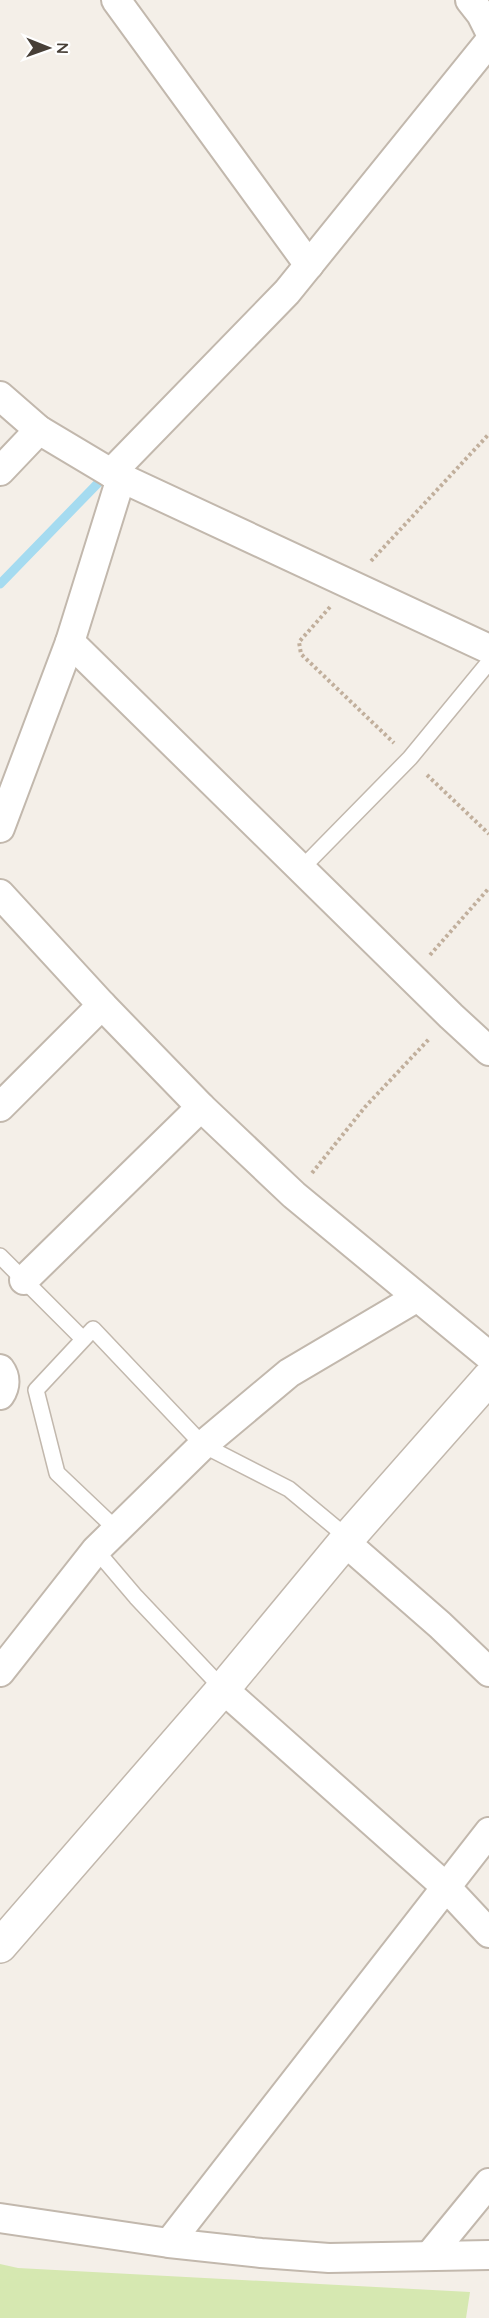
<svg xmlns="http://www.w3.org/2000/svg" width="489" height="2318" font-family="Quicksand,sans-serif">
  <rect width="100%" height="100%" fill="#f4efe8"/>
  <path fill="#d6e8b1" d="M0,2264l18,4 452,24 -4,26h-466z"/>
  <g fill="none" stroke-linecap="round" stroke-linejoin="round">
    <path stroke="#a5dbf0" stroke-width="9" d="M0,584l101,-104"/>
    <g stroke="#c2b8ad" stroke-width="18">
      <g id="service">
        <path d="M301,869l109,-111 79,-96"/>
        <path d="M0,1256l83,83"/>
        <path d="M117,1530l-60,-57 -21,-83 57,-61 110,116 86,44 59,49"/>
        <path d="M96,1550l40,47 87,92"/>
      </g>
    </g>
    <g stroke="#c2b8ad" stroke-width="32">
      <g id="minor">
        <path d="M116,0l193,265"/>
        <path d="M470,0l11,14 8,16"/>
        <path d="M0,396l39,34 72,43 378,176"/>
        <path d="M0,471l39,-41"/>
        <path d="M111,473l176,-181 202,-250"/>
        <path d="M70,642l381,374 38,35"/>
        <path d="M0,828l70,-186 51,-164"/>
        <path d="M0,894l102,111 99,102 93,88 195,161"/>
        <path d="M0,1107l102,-102"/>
        <path d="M24,1280l177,-173"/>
        <path d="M0,1369c6,8 6,17 0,26"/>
        <path d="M345,1542l95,83 49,47"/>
        <path d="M0,1672l96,-122 107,-105 86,-72 127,-75"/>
        <path d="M223,1689l223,198 43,46"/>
        <path d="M0,2218l169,25 92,10 68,5 160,-3"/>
        <path d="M169,2243l320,-411"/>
        <path d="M430,2255l59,-72"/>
      </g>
    </g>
    <g stroke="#c2b8ad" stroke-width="36">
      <path id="tertiary" d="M0,1946l223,-257 125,-151 141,-160"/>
    </g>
    <g stroke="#c1af9c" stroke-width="4" stroke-dasharray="3 3" stroke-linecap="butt">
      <path d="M371,561l118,-127"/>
      <path d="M330,607l-31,35 2,12 93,89"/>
      <path d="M427,775l62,59"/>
      <path d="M430,955l59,-67"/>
      <path d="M312,1173l53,-66 65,-69"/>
    </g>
    <use href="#service" stroke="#fff" stroke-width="15"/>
    <use href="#minor" stroke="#fff" stroke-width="28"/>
    <use href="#tertiary" stroke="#fff" stroke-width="33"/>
  </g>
  <g transform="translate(48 48) rotate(91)" stroke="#ffffff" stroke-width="4.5" paint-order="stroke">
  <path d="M0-4.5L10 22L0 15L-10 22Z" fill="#473f37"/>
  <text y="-9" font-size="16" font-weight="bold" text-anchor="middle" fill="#473f37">N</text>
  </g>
</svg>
